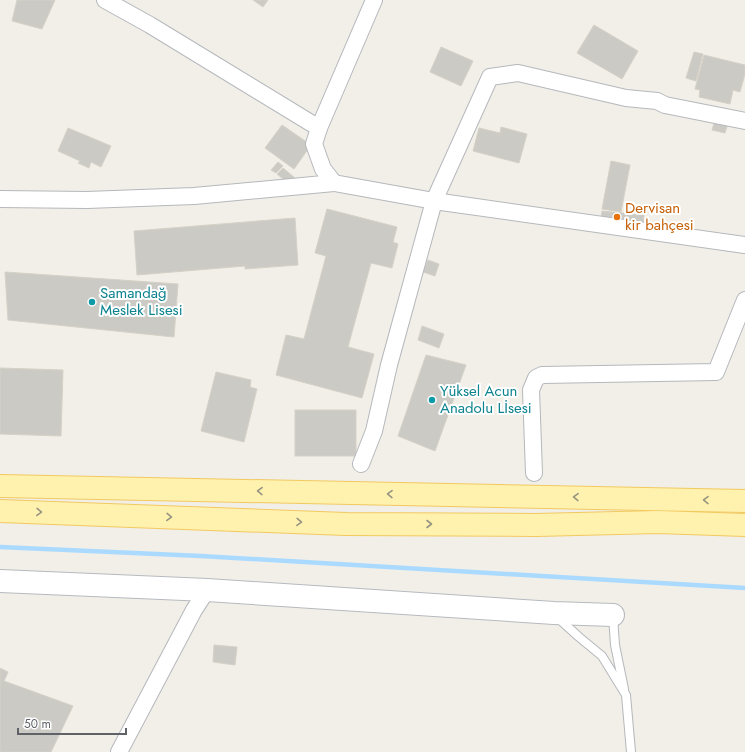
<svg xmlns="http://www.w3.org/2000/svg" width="745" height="752" font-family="Jost,sans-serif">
  <rect width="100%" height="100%" fill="#f1efe8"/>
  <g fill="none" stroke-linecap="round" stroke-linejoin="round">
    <path stroke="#aadaff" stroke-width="4.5" d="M0,547l201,9 544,32"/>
  </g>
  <g fill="#cccac5" stroke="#d6d1c6">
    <path d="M17,0h38l-13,29 -30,-8z"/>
    <path d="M253,0h15l-5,7z"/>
    <path d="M594,25l44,26 -16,28 -45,-26z"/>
    <path d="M441,47l32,14 -12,25 -31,-14z"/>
    <path d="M694,52l9,2 -7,27 -10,-3z"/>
    <path d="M704,55l41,10v9l-5,18 -7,-2 -3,14 -31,-7 1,-7 -5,-1z"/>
    <path d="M715,120l13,3 -3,10 -13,-3z"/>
    <path d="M282,125l29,20 -17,24 -29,-21z"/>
    <path d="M501,127l26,7 -8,29 -46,-12 6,-23 21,5z"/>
    <path d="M68,128l43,18 -10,21 -10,-5 -2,6 -11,-5 2,-2 -22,-10z"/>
    <path d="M611,161l19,4 -9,47 -19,-3z"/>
    <path d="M278,162l5,4 -7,7 -5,-3z"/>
    <path d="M283,168l12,10 -6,6 -12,-10z"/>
    <path d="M327,209l70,18 -4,15 5,2 -6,24 -21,-5 -23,84 26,7 -12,44 -86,-23 10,-40 18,4 22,-83 -11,-3z"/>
    <path d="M602,211l42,4 -1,13 -43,-4z"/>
    <path d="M295,218l3,47 -53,4v-3l-108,9 -3,-44z"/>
    <path d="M428,260l11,4 -4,12 -12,-4z"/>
    <path d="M5,272l173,12 -4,53 -166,-17z"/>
    <path d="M422,326l22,8 -5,14 -21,-8z"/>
    <path d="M426,355l40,10 -31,86 -37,-15z"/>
    <path d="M0,368l63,2 -2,66 -61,-2z"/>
    <path d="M216,372l35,8 -1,7 7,2 -13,53 -43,-11z"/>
    <rect x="295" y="410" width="61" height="46"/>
    <path d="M214,645l23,2 -2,18 -22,-3z"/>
    <path d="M0,668l8,4 -4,9 69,25 -22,46h-51z"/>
  </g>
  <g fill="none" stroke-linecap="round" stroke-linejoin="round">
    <g stroke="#b5b8bc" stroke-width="10">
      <g id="lane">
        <path d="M613,616l2,29 9,44"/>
        <path d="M558,618l21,19 23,19 24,39 5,57"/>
      </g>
    </g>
    <g stroke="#b5b8bc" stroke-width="18">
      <g id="street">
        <path d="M319,128l55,-128"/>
        <path d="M334,183l100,18 311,44"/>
        <path d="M0,199l87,1 107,-4 140,-13 -11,-14 -9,-25 5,-16 -169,-103 -45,-25"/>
        <path d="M361,464l13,-33 15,-66 45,-164 56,-124 28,-4 108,25 31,3 8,4 80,16"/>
        <path d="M534,473l-3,-83 5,-12 6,-3 174,-3 29,-72"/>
        <path d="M119,752l75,-142 13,-20"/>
      </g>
    </g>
    <g stroke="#b6babf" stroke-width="24">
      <path id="secondary" d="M0,581l207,9 347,23 59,2"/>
    </g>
    <g stroke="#f2c960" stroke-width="24">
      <g id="primary">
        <path d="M0,486l745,15"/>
        <path d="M0,511l346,13 190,1 122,-3 87,3"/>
      </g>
    </g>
    <use href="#lane" stroke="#fff" stroke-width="8"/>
    <use href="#street" stroke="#fff" stroke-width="16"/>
    <use href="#secondary" stroke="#fff" stroke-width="22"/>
    <use href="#primary" stroke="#fff2af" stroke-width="22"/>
  </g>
  <defs><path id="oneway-chevron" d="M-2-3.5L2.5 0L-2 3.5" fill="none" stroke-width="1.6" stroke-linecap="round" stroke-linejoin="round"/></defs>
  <g stroke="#979581">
    <use href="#oneway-chevron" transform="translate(260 491) rotate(-179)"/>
    <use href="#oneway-chevron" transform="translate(390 494) rotate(-179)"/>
    <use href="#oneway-chevron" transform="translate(576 497) rotate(-179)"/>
    <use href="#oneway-chevron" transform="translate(706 500) rotate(-179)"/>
    <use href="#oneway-chevron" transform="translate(39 512) rotate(2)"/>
    <use href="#oneway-chevron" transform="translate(169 517) rotate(2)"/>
    <use href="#oneway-chevron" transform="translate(299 522) rotate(2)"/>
    <use href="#oneway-chevron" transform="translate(429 524)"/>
  </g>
  <circle fill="#e8710a" stroke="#fff" stroke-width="1.5" cx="617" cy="217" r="4"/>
  <g fill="#0f9aa8" stroke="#fff" stroke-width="1.5">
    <circle cx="92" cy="302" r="4"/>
    <circle cx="432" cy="400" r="4"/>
  </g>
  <g text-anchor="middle" stroke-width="4" stroke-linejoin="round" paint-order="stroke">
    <g font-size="15" fill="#c56008" stroke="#fff" text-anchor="start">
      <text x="625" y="213">Dervisan<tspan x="625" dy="17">kir bahçesi</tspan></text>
    </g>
    <g font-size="15" fill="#0d838f" stroke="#fff" text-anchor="start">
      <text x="100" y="298">Samandağ<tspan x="100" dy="17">Meslek Lisesi</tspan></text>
      <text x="440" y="396">Yüksel Acun<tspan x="440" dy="17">Anadolu Lİsesi</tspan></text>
    </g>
  </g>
  <path d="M18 728v6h108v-6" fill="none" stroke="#5f6368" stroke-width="2"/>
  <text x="24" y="728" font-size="12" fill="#5f6368" stroke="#ffffff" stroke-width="3" paint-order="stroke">50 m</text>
</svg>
